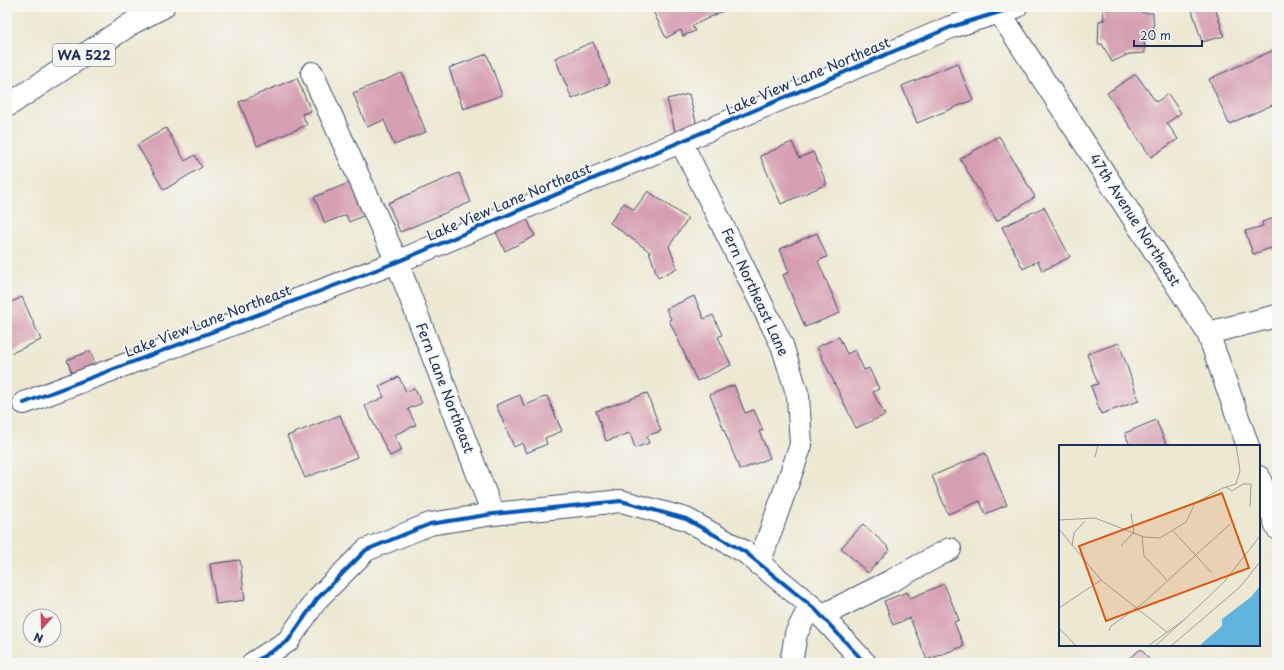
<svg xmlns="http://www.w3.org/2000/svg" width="1284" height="670" font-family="'Playpen Sans',sans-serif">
  <rect width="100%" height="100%" fill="#f6f6f2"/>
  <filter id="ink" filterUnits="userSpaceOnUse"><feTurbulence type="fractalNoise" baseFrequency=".025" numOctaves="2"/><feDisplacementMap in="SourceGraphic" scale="8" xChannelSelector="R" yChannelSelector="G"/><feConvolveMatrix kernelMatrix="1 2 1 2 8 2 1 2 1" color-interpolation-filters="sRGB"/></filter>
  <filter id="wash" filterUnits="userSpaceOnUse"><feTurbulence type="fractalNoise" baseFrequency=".012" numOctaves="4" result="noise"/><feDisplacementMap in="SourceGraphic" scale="16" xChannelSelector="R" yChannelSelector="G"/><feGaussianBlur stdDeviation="0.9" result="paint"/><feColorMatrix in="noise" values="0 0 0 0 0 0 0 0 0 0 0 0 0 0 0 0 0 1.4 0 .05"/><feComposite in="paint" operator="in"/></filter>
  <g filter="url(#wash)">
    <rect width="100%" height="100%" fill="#ece8d1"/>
    <g id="blocks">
      <g fill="#d69eb1">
        <path d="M651,7h70l2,4 -31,15 3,5 -12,5 -2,-6 -15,8z"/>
        <path d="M1103,7h39v6h11l1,25h-10l1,15 -16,1 -17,8 -10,-18h-4l1,-23 5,-1z"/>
        <path d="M1191,7h24l9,29 -22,6z"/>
        <path d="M593,42l17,41 -38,16 -17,-41z"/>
        <path d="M1274,50l3,5v48l-48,21 -20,-45z"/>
        <path d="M487,54l15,41 -39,14 -14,-41z"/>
        <path d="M957,63l16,37 -56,23 -15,-37z"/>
        <path d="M402,73l24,59 -32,13 -10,-25 -17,7 -14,-34z"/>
        <path d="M1136,74l20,28 12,-8 13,19 -14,10 11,16 -27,18 -44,-64z"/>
        <path d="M297,78l14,33 -9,3 5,11 -50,21 -18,-44z"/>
        <path d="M689,94l8,32 -22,5 -8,-32z"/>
        <path d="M166,128l19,33 10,-6 7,12 -38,23 -27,-45z"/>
        <path d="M999,136l36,61 -38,24 -37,-62z"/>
        <path d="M792,142l7,16 14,-6 14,32 -46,20 -21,-48z"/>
        <path d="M459,173l12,29 -71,30 -12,-29z"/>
        <path d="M356,180l14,33 -21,9 -3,-7 -21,8 -11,-26z"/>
        <path d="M648,191l40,28 -19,27 8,22 -19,10 -9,-27 -39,-28 14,-20 10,7z"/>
        <path d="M1044,207l26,50 -28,14 -4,-10 -15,8 -21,-42z"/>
        <path d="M526,217l9,19 -30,15 -9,-19z"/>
        <path d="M1277,217v32l-5,2 -1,-3 -18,6 -8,-23 18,-5 -1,-4z"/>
        <path d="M817,233l10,24 -9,4 22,52 -35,14 -22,-52 6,-3 -9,-23z"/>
        <path d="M694,296l10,23 9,-4 9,20 -4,2 13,28 -34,16 -28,-61 2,-1 -5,-10z"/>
        <path d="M22,297l19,43 -34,15v-51z"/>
        <path d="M839,337l8,17 8,-4 9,20 5,-2 10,21 -6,3 12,23 -29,13 -39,-81z"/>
        <path d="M1119,343l20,58 -38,13 -10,-28 7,-2 -11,-30z"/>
        <path d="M90,351l8,19 -24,9 -7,-19z"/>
        <path d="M399,377l7,15 8,-4 8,15 -14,6 8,16 -22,10 8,15 -12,6 -25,-50 19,-9 -5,-11z"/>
        <path d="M734,385l11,28 9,-3 9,20 -4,1 11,27 -30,12 -30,-75z"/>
        <path d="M647,393l14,38 -15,5 3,7 -14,5 -5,-15 -24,8 -10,-30z"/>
        <path d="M520,395l4,11 23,-10 15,35 -17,7 2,6 -21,9 -4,-10 -8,4 -18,-42z"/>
        <path d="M340,415l17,42 -52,21 -18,-42z"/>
        <path d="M1156,420l11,26h-37l-5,-13z"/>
        <path d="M985,453l22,52 -22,9 -5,-13 -32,13 -16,-38z"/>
        <path d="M863,524l27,25 -22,24 -27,-25z"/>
        <path d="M240,560l5,40 -29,4 -6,-40z"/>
        <path d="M944,584l15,36 -5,2 10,24 -37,14 -17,-42 -17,7 -9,-24 23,-9 3,6z"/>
        <path d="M1141,649l11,14h-29z"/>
      </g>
    </g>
  </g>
  <g filter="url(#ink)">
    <use href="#blocks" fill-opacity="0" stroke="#3a4b6f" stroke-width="1"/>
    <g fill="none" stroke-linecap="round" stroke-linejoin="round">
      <g stroke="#3a4b6f" stroke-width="24">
        <g id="minor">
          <path d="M996,7l212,326 40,113"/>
          <path d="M312,73l85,189 96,252"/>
          <path d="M681,142l101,203 16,51 3,49 -42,119"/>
          <path d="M1208,333l69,-17"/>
          <path d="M24,403l373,-141 554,-235 65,-20"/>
          <path d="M1259,477l18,51"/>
          <path d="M821,616l70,-35 59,-32"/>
          <path d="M253,663l35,-22 29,-42 49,-49 64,-26 63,-10 128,-13 65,18 59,33 70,57 50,54"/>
          <path d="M791,663l5,-29 14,-28"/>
        </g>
      </g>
      <g stroke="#3a4b6f" stroke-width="24">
        <path id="major" d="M7,106l127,-84 29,-15"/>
      </g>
      <use href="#minor" stroke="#fff" stroke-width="22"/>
      <use href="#major" stroke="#fff" stroke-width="22"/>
      <g stroke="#f6f6f2" stroke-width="6">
        <g id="cycleway">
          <path d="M24,403l373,-141 554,-235 65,-20"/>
          <path d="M253,663l35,-22 29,-42 49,-49 64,-26 63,-10 128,-13 65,18 59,33 70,57 50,54"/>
        </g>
      </g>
      <use href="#cycleway" stroke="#0057b8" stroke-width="4"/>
    </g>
  </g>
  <g text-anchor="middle" stroke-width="3.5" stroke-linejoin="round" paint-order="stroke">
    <rect fill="#f6f6f2" stroke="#5d6b8a" stroke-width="1" x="53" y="44" width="62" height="22" rx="3"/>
    <g font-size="13" font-weight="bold" fill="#1b2f5e">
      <text x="84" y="60">WA 522</text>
    </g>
    <g font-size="14" fill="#1b2f5e" stroke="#f6f6f2">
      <text transform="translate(808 76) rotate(-23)" y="5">Lake View Lane Northeast</text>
      <text transform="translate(509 202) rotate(-23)" y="5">Lake View Lane Northeast</text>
      <text transform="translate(1135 220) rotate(57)" y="5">47th Avenue Northeast</text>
      <text transform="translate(755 292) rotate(65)" y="5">Fern Northeast Lane</text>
      <text transform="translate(208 321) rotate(-21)" y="5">Lake View Lane Northeast</text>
      <text transform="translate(445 388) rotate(69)" y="5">Fern Lane Northeast</text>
    </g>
  </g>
  <g transform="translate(1059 445)">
    <rect width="201" height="201" fill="#ece8d1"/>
    <path d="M201,141v60h-61l23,-20v-7l29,-22z" fill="#61b4dd"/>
    <path fill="none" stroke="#989ea3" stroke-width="1" d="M36,12l3,-12M167,42l6,4 11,-7h8l-1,23M72,68l3,21M0,75l36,-2 49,19 16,1 26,-16 9,-19 28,-15 13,-4 4,-14 -4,-25M0,84l42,51 66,52M114,86l39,42M83,91l2,20 23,24M13,101l2,-13 11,-12M62,101l12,-13M0,163l42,-28M0,183l17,18M50,186l2,-5 31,-22 88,-80M89,201l36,-26 40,-38 36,-46M96,201l29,-26M112,201l69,-59 20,-25"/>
    <path fill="#de5710" fill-opacity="0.15" stroke="#de5710" stroke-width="2" d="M163,48l27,75 -143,53 -27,-75z"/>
    <rect width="201" height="201" fill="none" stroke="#1b2f5e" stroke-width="2"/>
  </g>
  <rect width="1284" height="670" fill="none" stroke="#f6f6f2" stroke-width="24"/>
  <g transform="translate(42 628) rotate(200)"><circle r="19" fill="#f6f6f2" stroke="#9ea6b7"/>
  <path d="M0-3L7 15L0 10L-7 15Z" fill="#d1495b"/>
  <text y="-6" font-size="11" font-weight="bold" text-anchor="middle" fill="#1b2f5e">N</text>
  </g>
  <path d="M1134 40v6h68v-6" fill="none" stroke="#1b2f5e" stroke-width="2"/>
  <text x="1140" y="40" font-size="12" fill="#1b2f5e" stroke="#f6f6f2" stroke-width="3" paint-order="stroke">20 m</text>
</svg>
